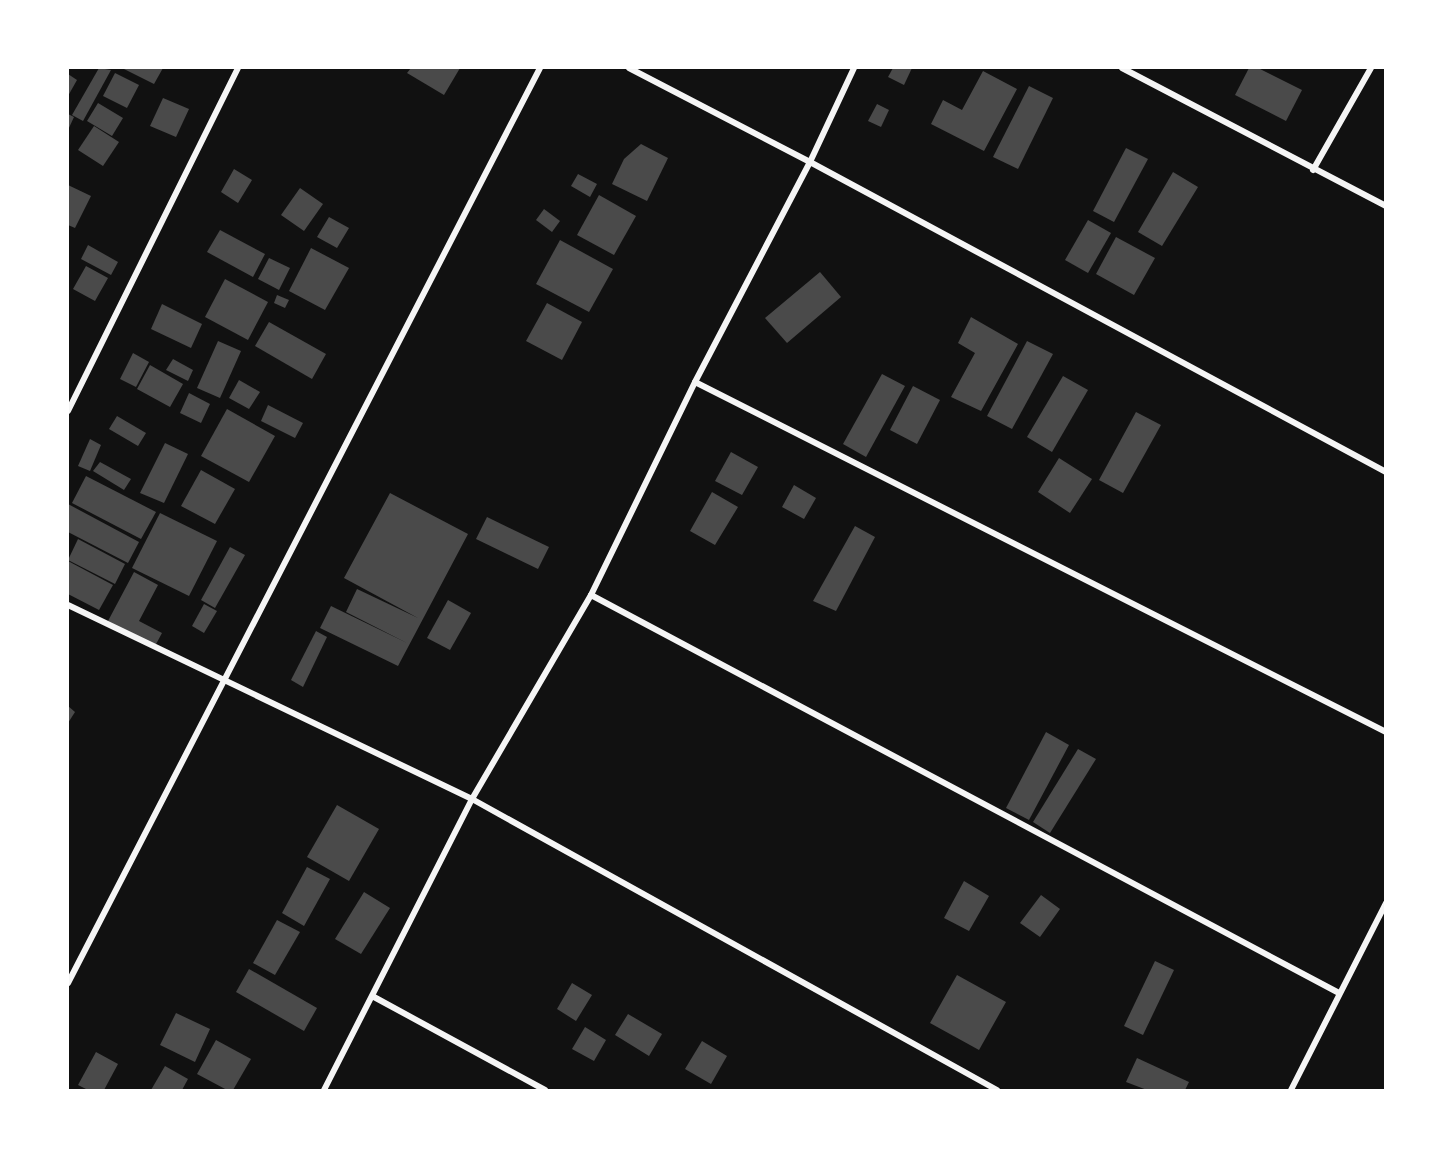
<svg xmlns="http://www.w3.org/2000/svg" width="1453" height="1158" font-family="Mulish,sans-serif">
  <rect width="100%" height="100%" fill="#111"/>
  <g fill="#4a4a4a">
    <path d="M99,68l12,2 -28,51 -11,-6z"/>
    <path d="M122,68h41l-9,16z"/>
    <path d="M411,68h49l-16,27 -37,-22z"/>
    <path d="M893,68h19l-8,17 -16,-8z"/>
    <path d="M1249,68h9l44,22 -16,31 -51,-26z"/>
    <path d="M983,71l34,18 -33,62 -53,-27 12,-24 19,10z"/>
    <path d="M115,73l24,12 -12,23 -24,-12z"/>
    <path d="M68,74l9,6 -9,16z"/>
    <path d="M1029,86l24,12 -35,71 -25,-12z"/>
    <path d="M163,98l26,11 -13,28 -26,-11z"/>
    <path d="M98,103l25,15 -11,18 -25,-15z"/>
    <path d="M877,104l12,6 -8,17 -13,-6z"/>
    <path d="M68,114l6,3 -6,13z"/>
    <path d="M94,126l25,16 -16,24 -25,-16z"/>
    <path d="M641,144l27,14 -21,43 -35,-17 12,-25z"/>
    <path d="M1126,148l22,11 -34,63 -21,-11z"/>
    <path d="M234,169l18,11 -14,23 -17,-11z"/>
    <path d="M1173,172l25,15 -36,59 -24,-14z"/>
    <path d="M578,174l19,10 -7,13 -19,-11z"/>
    <path d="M68,185l23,11 -16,32 -7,-3z"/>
    <path d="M300,188l23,16 -19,27 -23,-16z"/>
    <path d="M599,195l37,21 -22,39 -37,-20z"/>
    <path d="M544,209l16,12 -8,11 -16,-12z"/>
    <path d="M329,217l20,11 -12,20 -20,-11z"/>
    <path d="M1088,220l23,13 -23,40 -23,-13z"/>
    <path d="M220,230l45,24 -12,23 -46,-25z"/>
    <path d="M1116,237l39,21 -21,37 -38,-21z"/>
    <path d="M560,240l53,29 -24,43 -53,-28z"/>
    <path d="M88,245l30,17 -7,13 -30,-16z"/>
    <path d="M311,248l38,20 -24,42 -36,-19z"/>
    <path d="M269,258l21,10 -11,22 -21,-11z"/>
    <path d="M86,266l22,12 -13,23 -22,-12z"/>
    <path d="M820,272l21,25 -54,46 -22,-25z"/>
    <path d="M225,279l43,23 -20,38 -43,-23z"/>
    <path d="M277,295l12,5 -4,8 -11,-5z"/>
    <path d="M547,303l35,19 -20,38 -36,-19z"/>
    <path d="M162,304l40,20 -11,24 -40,-19z"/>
    <path d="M971,317l47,27 -37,67 -30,-14 24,-44 -17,-10z"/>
    <path d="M269,322l57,32 -14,25 -57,-33z"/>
    <path d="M218,341l23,10 -21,47 -23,-10z"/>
    <path d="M1027,341l26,13 -41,75 -25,-13z"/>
    <path d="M133,353l16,9 -13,25 -16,-8z"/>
    <path d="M173,359l20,11 -5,11 -22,-11z"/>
    <path d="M150,365l33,19 -13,23 -33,-18z"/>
    <path d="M882,374l23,12 -39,71 -23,-13z"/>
    <path d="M1063,376l25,14 -36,62 -25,-15z"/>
    <path d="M239,380l21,12 -11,17 -20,-11z"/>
    <path d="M913,386l27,14 -23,44 -27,-14z"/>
    <path d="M189,393l21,11 -9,19 -21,-10z"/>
    <path d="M268,405l35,18 -8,15 -34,-17z"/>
    <path d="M227,409l48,27 -26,46 -48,-26z"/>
    <path d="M1136,412l25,13 -38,68 -24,-13z"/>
    <path d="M117,416l29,17 -8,13 -29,-17z"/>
    <path d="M90,439l11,6 -11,26 -12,-5z"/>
    <path d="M165,443l23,11 -24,49 -24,-10z"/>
    <path d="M731,452l27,15 -16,28 -27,-14z"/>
    <path d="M1059,458l33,21 -22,34 -32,-21z"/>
    <path d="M100,462l31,17 -7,11 -31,-19z"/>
    <path d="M201,470l34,19 -20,35 -34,-18z"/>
    <path d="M86,476l70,36 -15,27 -69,-36z"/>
    <path d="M794,485l22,13 -12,21 -22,-12z"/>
    <path d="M712,492l26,15 -23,38 -25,-14z"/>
    <path d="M390,493l78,41 -70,132 -78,-38 11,-22 76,37 -61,-31 11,-23 61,29 -74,-40z"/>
    <path d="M68,504l71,38 -11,21 -60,-31z"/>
    <path d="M160,513l57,28 -28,55 -57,-28z"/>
    <path d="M487,517l62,30 -11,22 -62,-30z"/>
    <path d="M855,526l20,11 -39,74 -23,-10z"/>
    <path d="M78,539l47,25 -10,20 -47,-24z"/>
    <path d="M230,547l15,8 -30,53 -14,-8z"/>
    <path d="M68,561l45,24 -14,25 -31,-16z"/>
    <path d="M134,572l24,13 -19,36 23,12 -7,13 -47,-25z"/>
    <path d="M448,600l23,13 -21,37 -23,-12z"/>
    <path d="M204,604l13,7 -13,22 -12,-7z"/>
    <path d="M316,631l11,6 -24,50 -12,-7z"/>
    <path d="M68,706l7,6 -7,11z"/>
    <path d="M1046,732l23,13 -40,75 -23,-12z"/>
    <path d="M1078,749l18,10 -46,74 -17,-11z"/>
    <path d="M337,805l42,24 -30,52 -42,-24z"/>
    <path d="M307,867l23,12 -26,47 -22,-13z"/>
    <path d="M964,881l25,15 -20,35 -25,-13z"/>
    <path d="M364,892l26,16 -29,46 -26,-15z"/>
    <path d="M1041,895l19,14 -20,28 -20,-14z"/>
    <path d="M277,920l23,12 -25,43 -22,-12z"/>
    <path d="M1155,961l19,9 -31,65 -19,-9z"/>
    <path d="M249,969l68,39 -13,23 -68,-39z"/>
    <path d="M957,975l49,27 -27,48 -49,-27z"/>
    <path d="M572,983l20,12 -16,26 -19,-12z"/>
    <path d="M176,1013l34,16 -15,33 -35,-17z"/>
    <path d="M628,1014l34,20 -13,22 -34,-21z"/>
    <path d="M585,1027l21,13 -12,21 -22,-12z"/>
    <path d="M216,1040l35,19 -18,31h-6l-30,-16z"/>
    <path d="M702,1041l25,15 -16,28 -26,-15z"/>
    <path d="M96,1052l22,12 -14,26h-16l-10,-5z"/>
    <path d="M1137,1058l52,24 -4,8h-38l-21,-8z"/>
    <path d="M165,1066l23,13 -6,11h-31z"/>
  </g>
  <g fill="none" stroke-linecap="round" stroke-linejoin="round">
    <g stroke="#f5f5f5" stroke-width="6">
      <path d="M629,68l181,94 576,310"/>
      <path d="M1122,68l264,138"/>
      <path d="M1313,170l58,-102"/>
      <path d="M695,382l691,350"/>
      <path d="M68,411l170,-343"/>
      <path d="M591,595l748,398"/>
      <path d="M68,605l404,194 525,291"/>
      <path d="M68,983l472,-915"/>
      <path d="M374,997l171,93"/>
      <path d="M324,1090l148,-291 119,-204 104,-213 115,-220 44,-94"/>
      <path d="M1291,1090l95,-187"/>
    </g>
  </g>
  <rect width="1453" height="1158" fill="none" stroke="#ffffff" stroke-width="138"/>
</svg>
